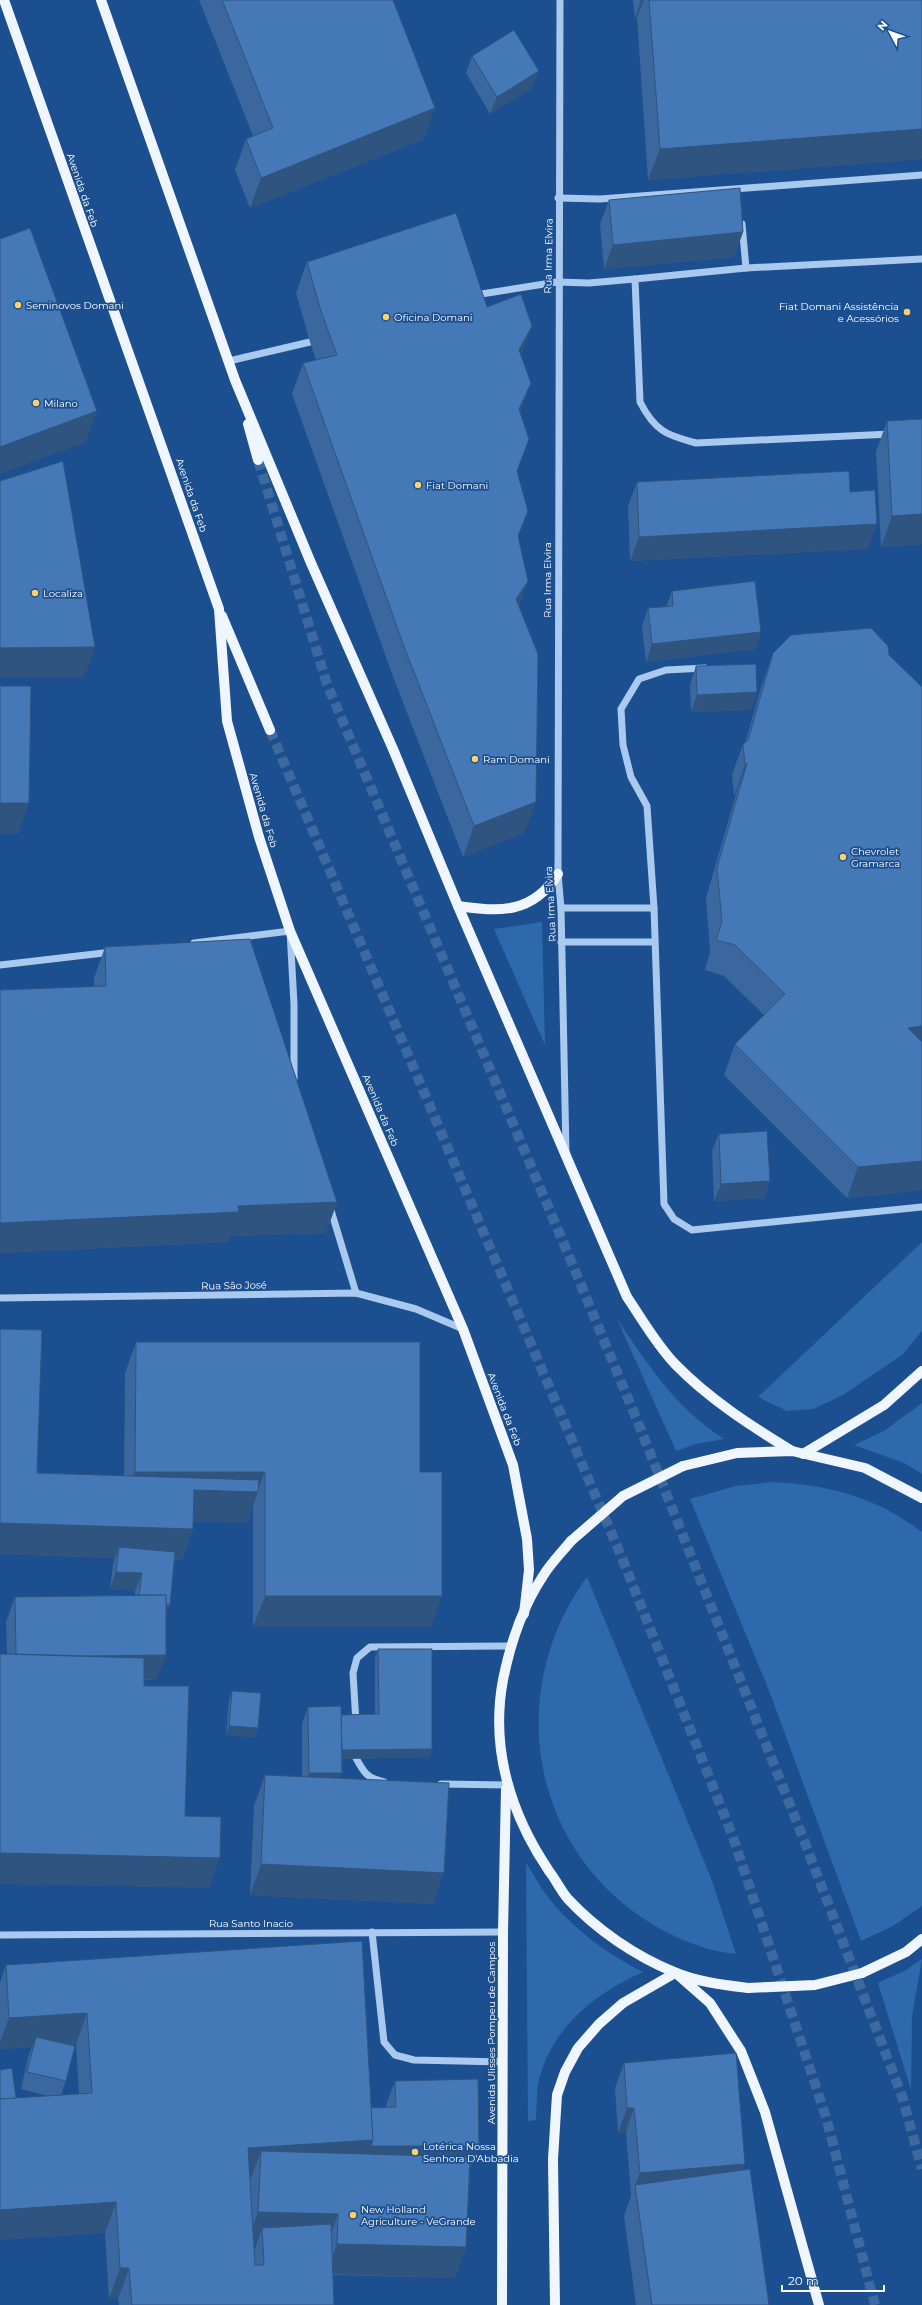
<svg xmlns="http://www.w3.org/2000/svg" width="922" height="2305" font-family="Montserrat,sans-serif">
  <rect width="100%" height="100%" fill="#1b4f8f"/>
  <g fill="#2e69ad">
    <path d="M542,922l3,123 -51,-116z"/>
    <path d="M922,1242v89l-20,24 -59,40 -30,14 -26,2 -29,-14z"/>
    <path d="M617,1319c31,46 59,89 107,120l-28,5 -20,7z"/>
    <path d="M922,1403v71l-18,-11 -50,-18 30,-14z"/>
    <path d="M772,1482c55,2 106,16 150,50v374l-29,20 -32,15 -91,-248 -80,-194 46,-13z"/>
    <path d="M587,1577l124,301 25,76c-34,-3 -68,-19 -95,-37 -114,-78 -134,-231 -54,-340z"/>
    <path d="M526,1863c8,11 13,23 22,34 24,31 59,57 95,75 -47,21 -91,55 -104,108 -3,13 -2,27 -3,40l-8,1z"/>
    <path d="M922,1959l-10,57 -1,74 -33,-107 28,-13z"/>
  </g>
  <g fill="none" stroke-linecap="round" stroke-linejoin="round">
    <g stroke="#3d69a0" stroke-width="10" stroke-dasharray="10 5" stroke-linecap="butt">
      <path d="M258,460l69,224 242,572 72,174 159,400 102,266 20,73"/>
      <path d="M270,730l352,828 111,279 93,280 49,188"/>
    </g>
    <g stroke="#a9c9ee" stroke-width="7">
      <path d="M560,0l-2,874 3,34 5,244"/>
      <path d="M558,198l42,1 322,-24"/>
      <path d="M742,224l4,44"/>
      <path d="M475,295l82,-13 32,1 46,-4"/>
      <path d="M229,361l81,-19"/>
      <path d="M891,434l-195,9c-30,-8 -41,-12 -56,-41l-5,-123 111,-11 176,-9"/>
      <path d="M705,668l-39,2 -27,9 -18,30 2,36 8,32 16,29 7,102 10,296 10,15 18,11 230,-23"/>
      <path d="M561,908h93"/>
      <path d="M561,942h93"/>
      <path d="M194,943l96,-12 4,73v75"/>
      <path d="M0,965l112,-13"/>
      <path d="M330,1207l26,86"/>
      <path d="M0,1298l356,-5 60,16 47,20"/>
      <path d="M356,1723l-3,-50 4,-15 13,-11 142,-1"/>
      <path d="M356,1758c8,15 11,20 28,24"/>
      <path d="M441,1784l66,1"/>
      <path d="M372,1932l12,110 11,13 19,5 89,2"/>
      <path d="M0,1935l503,-3"/>
    </g>
    <g stroke="#f0f6ff" stroke-width="10">
      <path d="M4,0l215,609 8,112 32,116 31,94 173,398 50,136 14,74 2,31 -5,44"/>
      <path d="M101,0l134,380 76,183 82,186 65,157 169,391c15,22 29,47 48,67 34,35 76,62 117,87"/>
      <path d="M248,424l10,36"/>
      <path d="M222,616l48,114"/>
      <path d="M458,906c42,6 74,8 100,-32"/>
      <path d="M803,1454l81,-49 38,-34"/>
      <path d="M683,1466l54,-13 55,-2 73,17 57,30"/>
      <path d="M571,1541c-9,11 -20,22 -28,35 -20,30 -33,69 -40,104 -13,69 8,135 46,191 7,9 12,20 19,28 29,31 67,57 106,73 23,10 50,13 74,16"/>
      <path d="M862,1973l44,-21 16,-13"/>
      <path d="M677,1974l33,29 31,48 24,61 54,193"/>
      <path d="M502,2305l1,-373 3,-143"/>
      <path d="M555,2305l-2,-146 4,-64 8,-23 13,-24 21,-24 24,-21 52,-30"/>
    </g>
    <g stroke="#f0f6ff" stroke-width="10">
      <path d="M571,1541l52,-45 60,-30"/>
      <path d="M748,1988l67,-3 47,-12"/>
    </g>
  </g>
  <g fill="#3a679d" fill-rule="evenodd">
    <path d="M199,0h194l31,139 -174,69 -15,-38 11,-31 7,-3z"/>
    <path d="M633,0h289v159l-274,21 -11,-162h-2z"/>
    <path d="M472,56l60,32 -42,26 -24,-41z"/>
    <path d="M609,200l134,32 -9,25 -130,12 -4,-45z"/>
    <path d="M307,262l180,45 34,48 -1,58 -3,58 1,65 10,45 -9,25 6,226 -62,25 -71,-183 -100,-280 11,-31 13,-3 -6,-18 -14,-49z"/>
    <path d="M922,419v125l-41,3 -5,-95 11,-31z"/>
    <path d="M637,482l213,10 18,57 -238,12 -2,-55z"/>
    <path d="M672,591l89,41 -6,17 -109,13 -4,-36 6,-18 18,-1z"/>
    <path d="M773,653l116,2 33,32v503l-75,8 -123,-123 11,-31 29,-29 -40,-39 -19,-6 5,-18 -4,-54 30,-104 -2,2 -2,-21 11,-31 2,-1 17,-59z"/>
    <path d="M696,666l55,44 -60,2 -1,-28z"/>
    <path d="M105,947l232,255 -11,31 -96,3 -2,6 -228,11v-263l94,-3v-9z"/>
    <path d="M719,1134l51,47 -6,17 -50,3 -2,-50z"/>
    <path d="M0,1329l37,144 87,3 1,-103 11,-31 284,130 11,155h-178v-122l-6,18 -54,-2v8l-11,31h-8l-4,45 -4,10 -9,64 -13,1v6l41,130 24,72 -202,-234 -1,-32 9,-25 120,-2v-4l-25,-2 3,-25 2,-6 -115,-4z"/>
    <path d="M378,1649l54,100 -3,8 -87,2 -2,19 93,126 -183,-9 4,-89 11,-31 37,2v-53l6,-17 33,8 34,-1v-56z"/>
    <path d="M232,1691l26,37 -4,9 -28,-2 3,-35z"/>
    <path d="M6,1965l365,143 15,-1v-2l9,-24 75,90 -4,76 -11,31 -122,-3 1,30h-215l-1,-6h-9l-4,-66 -57,-137 -27,-7 8,-35 3,-7 -32,2v-67zM76,2044l3,50 -18,1 5,-14 3,-36zM254,2243h3l-3,8z"/>
    <path d="M624,2063l121,101 -3,6 27,135h-133l-12,-89 7,-20 -5,-64 -8,1 -3,-45z"/>
  </g>
  <g fill="#305480">
    <path d="M641,0h3l-7,18h-2z"/>
    <path d="M539,71l-7,17 -42,26 7,-17z"/>
    <path d="M435,108l-11,31 -174,69 11,-30z"/>
    <path d="M922,129v30l-274,21 12,-31z"/>
    <path d="M743,232l-9,25 -130,12 9,-24z"/>
    <path d="M532,326l-11,30 -2,-6z"/>
    <path d="M531,383l-11,31 -1,-5z"/>
    <path d="M97,411l-11,31 -86,32v-27z"/>
    <path d="M922,514v30l-41,3 11,-31z"/>
    <path d="M877,524l-9,25 -238,12 9,-24z"/>
    <path d="M528,581l-11,31 -1,-13z"/>
    <path d="M761,632l-6,17 -109,13 6,-18z"/>
    <path d="M95,647l-11,31h-84v-30z"/>
    <path d="M757,692l-6,18 -60,2 6,-17z"/>
    <path d="M747,763l-11,31 -2,2 11,-31z"/>
    <path d="M536,802l-11,30 -62,25 11,-31z"/>
    <path d="M0,803h29l-11,31h-18z"/>
    <path d="M922,1026v23l-14,-21z"/>
    <path d="M922,1161v29l-75,8 11,-31z"/>
    <path d="M770,1181l-6,17 -50,3 7,-17z"/>
    <path d="M337,1202l-11,31 -96,3 -2,6 -228,11v-30l238,-17z"/>
    <path d="M135,1472h130l-8,20h1l-11,31 -64,-2 -59,-18z"/>
    <path d="M0,1523l193,6 -11,31 -64,-2 1,-11 -4,11 -115,-4z"/>
    <path d="M116,1572l26,1 -7,18 -25,-2z"/>
    <path d="M265,1596h177l-11,31h-178z"/>
    <path d="M163,1604l7,1 -7,17z"/>
    <path d="M166,1655l-9,24 -150,3 9,-24z"/>
    <path d="M229,1726l29,2 -4,9 -28,-2z"/>
    <path d="M432,1749l-3,8 -93,2 3,-9z"/>
    <path d="M309,1773h33l-6,17h-33z"/>
    <path d="M0,1853l220,5 -11,30 -209,-4z"/>
    <path d="M261,1864l183,9 -11,31 -183,-9z"/>
    <path d="M87,2013l-11,31 -43,3 3,-10 -4,10 -32,2v-7l9,-24z"/>
    <path d="M627,2108h7l-8,24 -8,1z"/>
    <path d="M373,2140l106,6 -9,25h-108l-101,-20 -10,27h-14l11,-30z"/>
    <path d="M745,2164l-9,24 -101,-2 5,-13z"/>
    <path d="M116,2202l-11,31 -105,7v-30z"/>
    <path d="M258,2212l80,2 -11,31 -65,-17 -5,15 -10,-1z"/>
    <path d="M337,2244l129,3 -11,31 -129,-4z"/>
    <path d="M120,2268h9l-11,31h-9z"/>
  </g>
  <g fill="#4478b7" stroke="#305480">
    <path d="M222,0h171l42,108 -174,70 -15,-39 27,-11z"/>
    <path d="M649,0h273v129l-262,20z"/>
    <path d="M514,30l25,41 -42,26 -25,-41z"/>
    <path d="M740,188l3,44 -130,13 -4,-45z"/>
    <path d="M456,213l31,94 34,-13 11,32 -13,24 12,33 -12,26 10,30 -12,32 11,40 -10,25 10,45 -12,18 22,55 -2,148 -62,24 -71,-182 -100,-281 34,-8 -16,-44 -14,-49z"/>
    <path d="M30,228l67,183 -97,36v-208z"/>
    <path d="M922,419v95l-30,2 -5,-95z"/>
    <path d="M63,461l32,186 -95,1v-167z"/>
    <path d="M849,471l1,21 25,-2 2,34 -238,13 -2,-55z"/>
    <path d="M755,581l6,51 -109,12 -4,-36 25,-2 -1,-15z"/>
    <path d="M871,628l17,18 1,9 33,32v339l-14,2 14,14v119l-64,6 -123,-123 50,-50 -50,-49 -19,-5 6,-18 -5,-54 30,-105 -2,2 -2,-21 5,-4 25,-87 18,-18z"/>
    <path d="M756,664l1,28 -60,3 -1,-29z"/>
    <path d="M0,686h31l-2,117h-29z"/>
    <path d="M250,939l87,263 -99,4 1,6 -239,11v-233l106,-4 -1,-39z"/>
    <path d="M767,1131l3,50 -49,3 -2,-50z"/>
    <path d="M0,1329l42,1 -5,143 222,7 -1,12 -64,-2 -1,39 -193,-6z"/>
    <path d="M136,1342h284v130h22v124h-177v-124h-130z"/>
    <path d="M119,1547l56,5 -5,53h-4v-10h-27l3,-22 -26,-1z"/>
    <path d="M166,1595v60l-80,1 -70,-2 -1,-57z"/>
    <path d="M378,1649h54v100l-90,1 -1,-35 38,-1z"/>
    <path d="M0,1654l144,4v28h45l-4,130 36,1 -1,41 -220,-5z"/>
    <path d="M232,1691l29,2 -3,35 -29,-2z"/>
    <path d="M341,1706l1,67h-33l-1,-66z"/>
    <path d="M265,1775l184,8 -5,90 -183,-9z"/>
    <path d="M362,1941l11,199 -125,8 7,117h9l-2,-37 69,-4 3,81h-202l-3,-37h-9l-4,-66 -116,8v-111l92,-6 -5,-80 -78,5 -3,-53z"/>
    <path d="M36,2037l39,9 -9,35 -39,-9z"/>
    <path d="M736,2053l9,111 -105,9 -6,-65h-7l-3,-45z"/>
    <path d="M12,2068l4,30 -16,1v-29z"/>
    <path d="M478,2079l1,67h-108l2,-6 -2,-32 25,-1 -1,-26z"/>
    <path d="M261,2151l209,6 -4,90 -129,-3 1,-30 -80,-2z"/>
    <path d="M750,2169l19,136h-117l-17,-120z"/>
  </g>
  <g fill="#ffd166" stroke="#1b4f8f" stroke-width="1.5">
    <circle cx="18" cy="305" r="4"/>
    <circle cx="907" cy="312" r="4"/>
    <circle cx="386" cy="317" r="4"/>
    <circle cx="36" cy="403" r="4"/>
    <circle cx="418" cy="485" r="4"/>
    <circle cx="35" cy="593" r="4"/>
    <circle cx="475" cy="759" r="4"/>
    <circle cx="843" cy="857" r="4"/>
    <circle cx="415" cy="2152" r="4"/>
    <circle cx="353" cy="2215" r="4"/>
  </g>
  <g text-anchor="middle" stroke-width="3.5" stroke-linejoin="round" paint-order="stroke">
    <g font-size="10" fill="#fff" stroke="#1b4f8f">
      <text transform="translate(83 190) rotate(71)" y="4">Avenida da Feb</text>
      <text transform="translate(548 256) rotate(-89)" y="4">Rua Irma Elvira</text>
      <text transform="translate(192 495) rotate(71)" y="4">Avenida da Feb</text>
      <text transform="translate(547 580) rotate(-90)" y="4">Rua Irma Elvira</text>
      <text transform="translate(264 810) rotate(74)" y="4">Avenida da Feb</text>
      <text transform="translate(550 904) rotate(-93)" y="4">Rua Irma Elvira</text>
      <text transform="translate(381 1110) rotate(67)" y="4">Avenida da Feb</text>
      <text transform="translate(234 1285) rotate(-1)" y="4">Rua São José</text>
      <text transform="translate(505 1409) rotate(69)" y="4">Avenida da Feb</text>
      <text x="251" y="1927">Rua Santo Inacio</text>
      <text transform="translate(491 2033) rotate(-90)" y="4">Avenida Ulisses Pompeu de Campos</text>
    </g>
    <g font-size="10" fill="#fff" stroke="#1b4f8f" text-anchor="start">
      <text x="26" y="309">Seminovos Domani</text>
      <text x="899" y="310" text-anchor="end">Fiat Domani Assistência<tspan x="899" dy="12">e Acessórios</tspan></text>
      <text x="394" y="321">Oficina Domani</text>
      <text x="44" y="407">Milano</text>
      <text x="426" y="489">Fiat Domani</text>
      <text x="43" y="597">Localiza</text>
      <text x="483" y="763">Ram Domani</text>
      <text x="851" y="855">Chevrolet<tspan x="851" dy="12">Gramarca</tspan></text>
      <text x="423" y="2150">Lotérica Nossa<tspan x="423" dy="12">Senhora D'Abbadia</tspan></text>
      <text x="361" y="2213">New Holland<tspan x="361" dy="12">Agriculture - VeGrande</tspan></text>
    </g>
  </g>
  <g transform="translate(890 32) rotate(311)" stroke="#1b4f8f" stroke-width="3" paint-order="stroke">
  <path d="M0-3L7 15L0 10L-7 15Z" fill="#ffffff"/>
  <text y="-6" font-size="11" font-weight="bold" text-anchor="middle" fill="#ffffff">N</text>
  </g>
  <path d="M782 2285v6h102v-6" fill="none" stroke="#ffffff" stroke-width="2"/>
  <text x="788" y="2285" font-size="12" fill="#ffffff" stroke="#1b4f8f" stroke-width="3" paint-order="stroke">20 m</text>
</svg>
